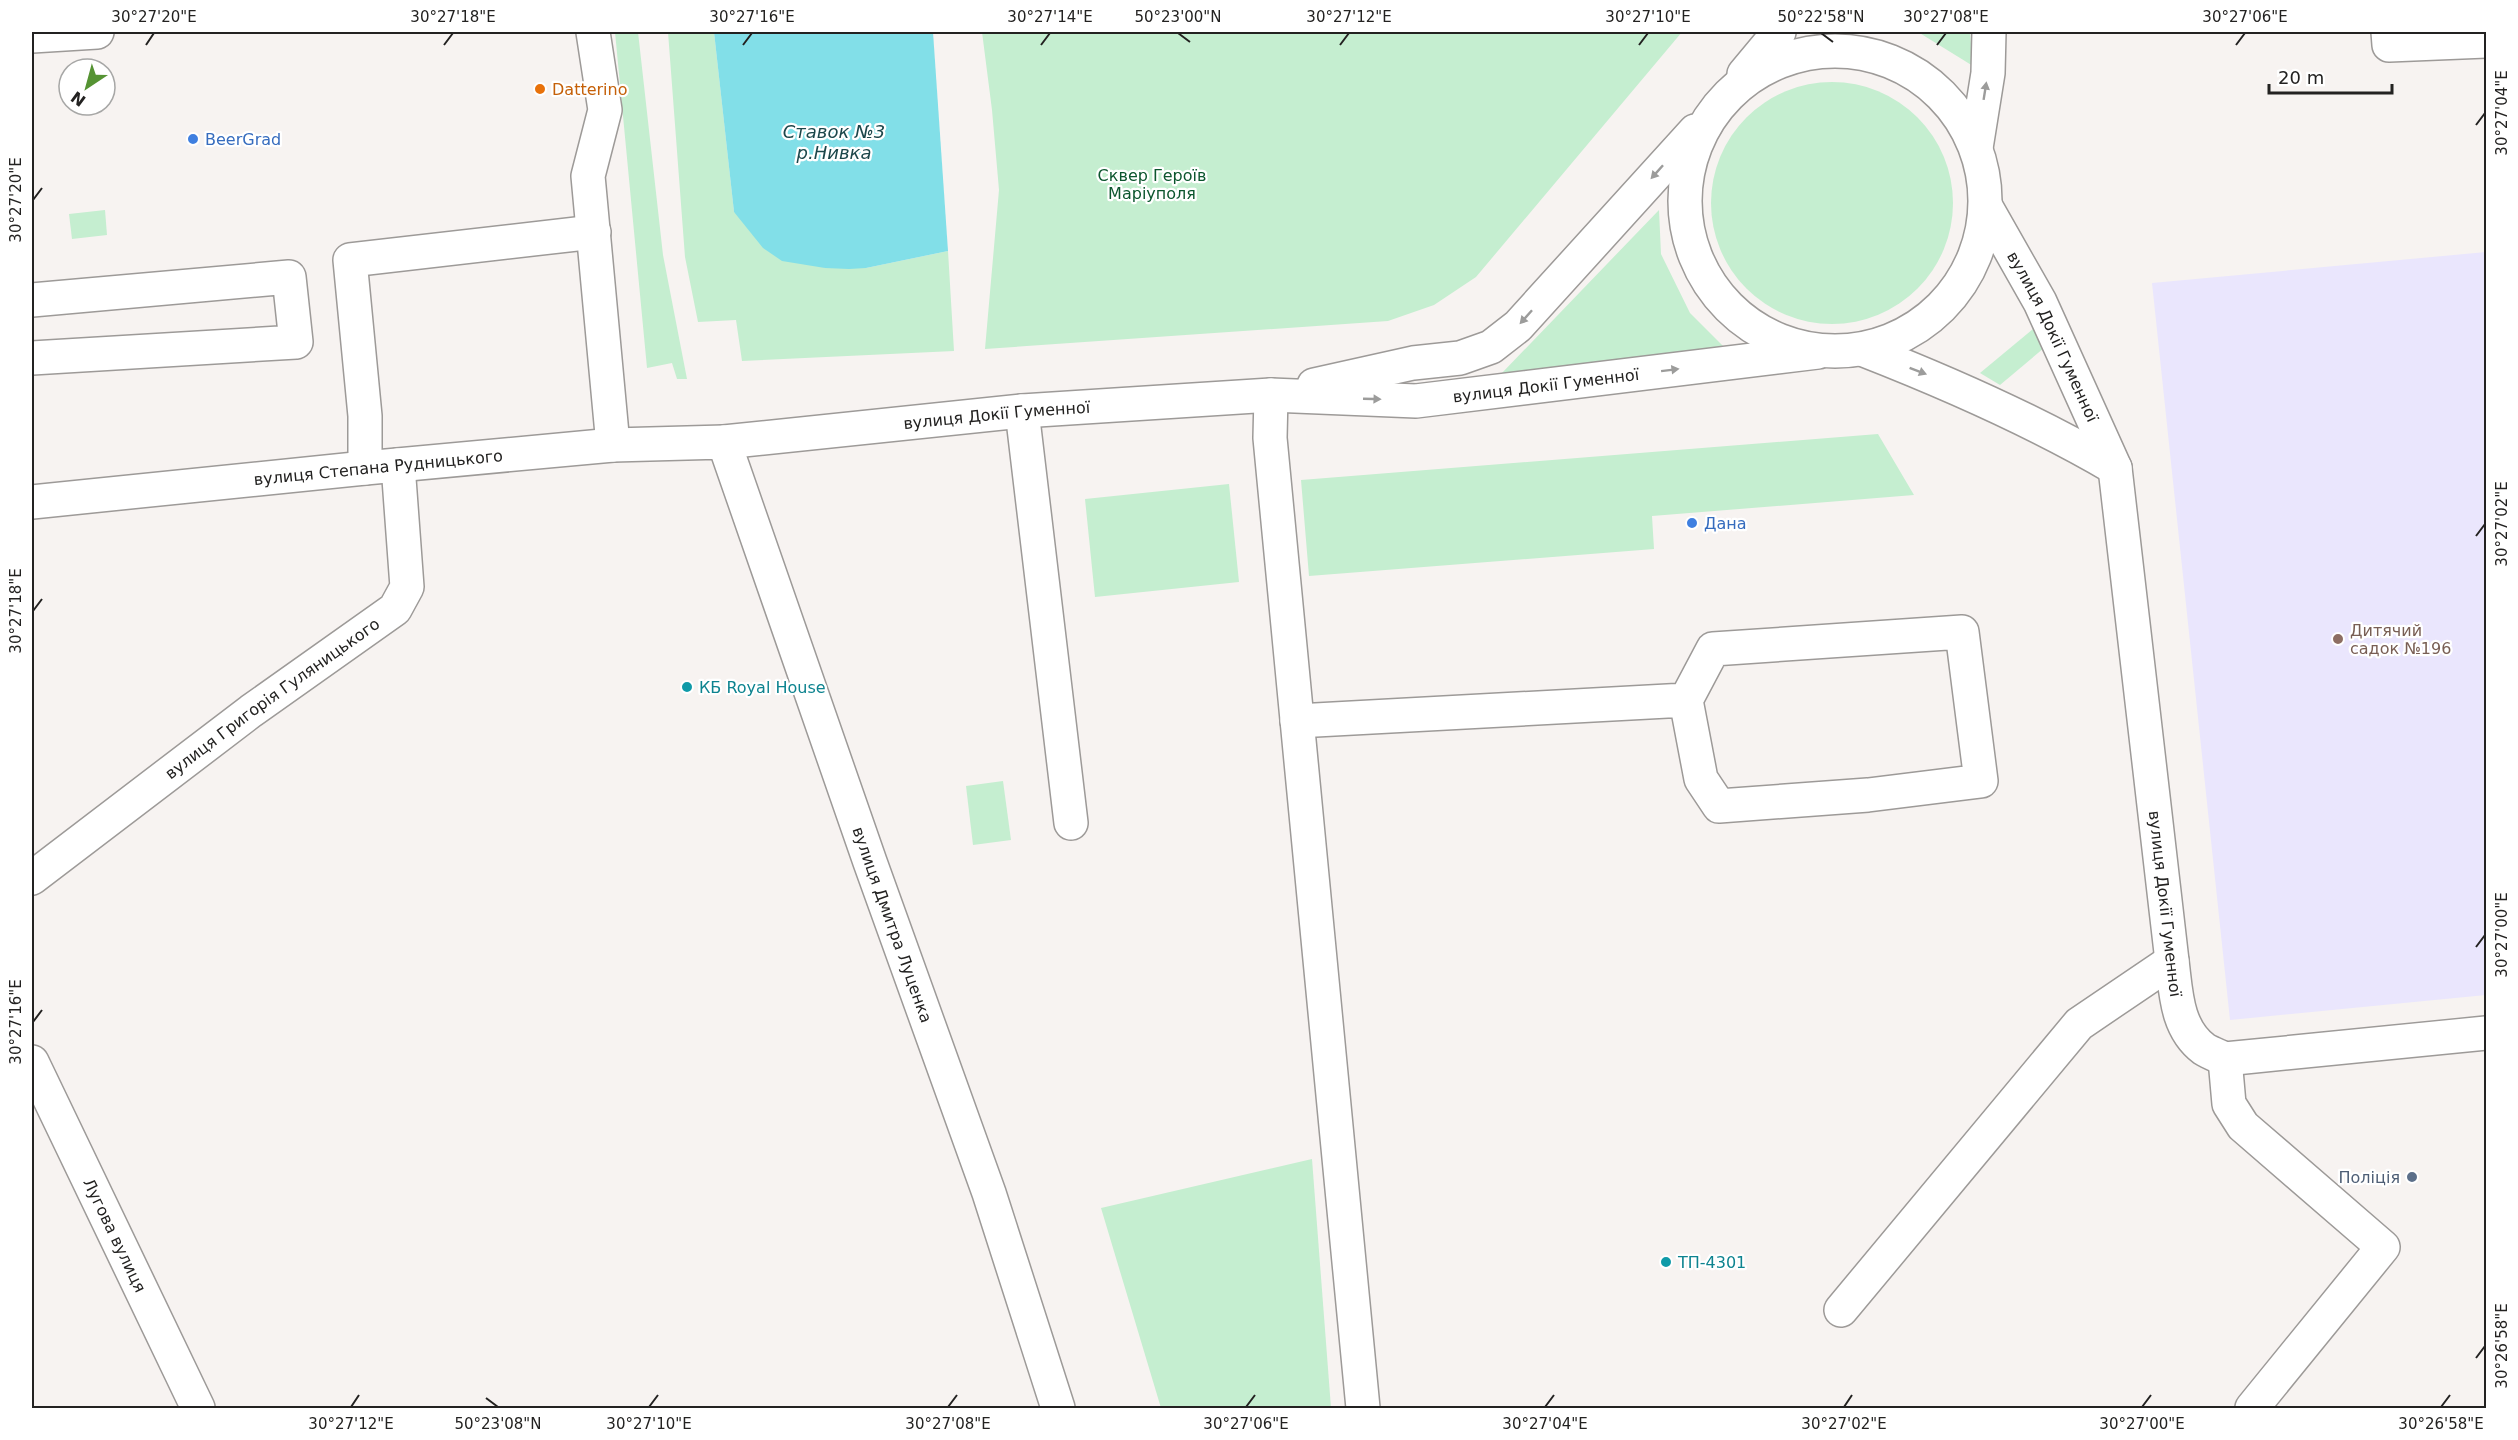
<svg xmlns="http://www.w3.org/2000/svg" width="2518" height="1440" font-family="'DejaVu Sans',sans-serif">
  <rect width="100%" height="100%" fill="#f7f3f1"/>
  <path fill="#eae6fd" d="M2486,252v743l-256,25 -78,-737z"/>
  <g fill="#c5eed0">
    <path d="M615,32h23l25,223 24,124h-10l-5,-16 -25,5z"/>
    <path d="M668,32h46l20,180 91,56h41l82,-17 6,100 -212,10 -6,-41 -38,2 -13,-65z"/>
    <path d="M982,32h700l-206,245 -42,28 -46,16 -403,28 14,-159 -7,-80z"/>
    <path d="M1918,32h52l3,34z"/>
    <circle cx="1832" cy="203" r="121"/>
    <path d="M105,210l2,25 -35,4 -3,-25z"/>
    <path d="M1659,210l2,44 29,59 38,38 -227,23z"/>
    <path d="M2033,329l11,19 -44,37 -20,-12z"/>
    <path d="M1878,434l36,61 -262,21 2,33 -345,27 -8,-96z"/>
    <path d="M1229,484l10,98 -144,15 -10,-98z"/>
    <path d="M1003,781l8,59 -38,5 -7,-59z"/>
    <path d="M1312,1159l19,249h-170l-60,-200z"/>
  </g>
  <path fill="#82dfe8" d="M714,32h219l15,219 -82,17 -17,1 -24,-1 -43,-7 -19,-13 -29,-36z"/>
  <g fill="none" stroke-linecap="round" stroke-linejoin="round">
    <g stroke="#9d9a98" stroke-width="36">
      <g id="minor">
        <path d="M593,32l12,78 -17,66 25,269"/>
        <path d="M2388,32l1,13 97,-4"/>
        <path d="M32,36l65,-4"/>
        <circle cx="1835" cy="201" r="150"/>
        <path d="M1744,74l35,-42"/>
        <path d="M1976,148l12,-75 1,-41"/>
        <path id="s1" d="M1986,207l54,95 75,166 57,493c4,31 4,67 32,88 6,4 15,7 21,10l261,-26"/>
        <path d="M32,300l257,-23 7,65 -264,16"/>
        <path d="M1864,350c87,34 171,71 251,118"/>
        <path d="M1314,385l99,-22 47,-5 31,-11 27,-21 177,-195"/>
        <path d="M1271,395l-1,43 93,970"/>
        <path d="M1022,411l49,412"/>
        <path id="s2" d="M724,442l298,-31 249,-16 145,6 402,-49"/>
        <path d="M365,468v-52l-15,-156 244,-28"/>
        <path d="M1297,721l389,-21 15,79 18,27 149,-11 113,-14 -19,-149 -249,17 -27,51"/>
        <path id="s3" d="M32,878l219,-167 144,-102 12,-22 -9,-122"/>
        <path d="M2225,1059l4,45 14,22 140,121 -131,161"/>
        <path id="s4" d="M32,1062l166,346"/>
        <path d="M1841,1310l238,-286 93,-63"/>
      </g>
    </g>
    <g stroke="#9d9a98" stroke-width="36">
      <g id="major">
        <path id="s5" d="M32,502l333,-34 248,-23 111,-3 146,420 119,331 69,215"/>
      </g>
    </g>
    <use href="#minor" stroke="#fff" stroke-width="33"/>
    <use href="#major" stroke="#fff" stroke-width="33"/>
  </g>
  <defs><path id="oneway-solid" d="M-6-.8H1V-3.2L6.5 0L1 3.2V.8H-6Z" transform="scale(1.5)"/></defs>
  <g fill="#9c9c9b">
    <use href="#oneway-solid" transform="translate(1985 91) rotate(-81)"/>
    <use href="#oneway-solid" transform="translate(1657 172) rotate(132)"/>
    <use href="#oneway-solid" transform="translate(1526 317) rotate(132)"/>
    <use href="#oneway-solid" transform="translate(1670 370) rotate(-7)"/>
    <use href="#oneway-solid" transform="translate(1918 371) rotate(21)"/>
    <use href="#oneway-solid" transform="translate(1372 399) rotate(2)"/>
  </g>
  <path fill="none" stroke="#232221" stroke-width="2" d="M1178,33l12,9M1821,33l12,9M146,45l8,-12M444,45l9,-12M743,45l9,-12M1041,45l9,-12M1340,45l9,-12M1639,45l9,-12M1937,45l9,-12M2236,45l9,-12M2476,125l9,-12M33,200l9,-12M2476,536l9,-12M33,611l9,-12M2476,947l9,-12M33,1022l9,-12M2476,1358l9,-12M486,1398l12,9M351,1407l8,-12M649,1407l9,-12M948,1407l9,-12M1246,1407l9,-12M1545,1407l9,-12M1844,1407l8,-12M2142,1407l9,-12M2441,1407l9,-12"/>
  <circle fill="#e8710a" stroke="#fff" stroke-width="2" cx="540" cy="89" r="6"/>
  <g fill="#3f7fe0" stroke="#fff" stroke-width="2">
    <circle cx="193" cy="139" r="6"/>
    <circle cx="1692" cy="523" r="6"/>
  </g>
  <circle fill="#8d6e63" stroke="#fff" stroke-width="2" cx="2338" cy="639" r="6"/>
  <g fill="#0f9aa8" stroke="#fff" stroke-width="2">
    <circle cx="687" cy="687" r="6"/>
    <circle cx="1666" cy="1262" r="6"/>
  </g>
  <circle fill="#5c6f8a" stroke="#fff" stroke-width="2" cx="2412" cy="1177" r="6"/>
  <g text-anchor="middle" stroke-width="4.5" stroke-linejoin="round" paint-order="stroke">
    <g font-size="16" fill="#c56008" stroke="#fff" text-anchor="start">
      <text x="552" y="95">Datterino</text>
    </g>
    <g font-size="16" fill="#366cbe" stroke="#fff" text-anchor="start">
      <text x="205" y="145">BeerGrad</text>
      <text x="1704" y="529">Дана</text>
    </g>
    <g font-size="16" fill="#0c562e" stroke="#fff">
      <text x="1152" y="181">Сквер Героїв<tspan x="1152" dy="18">Маріуполя</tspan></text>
    </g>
    <g font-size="16" fill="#232221" stroke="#fff">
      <text dy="6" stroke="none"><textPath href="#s1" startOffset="146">вулиця Докії Гуменної</textPath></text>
      <text dy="6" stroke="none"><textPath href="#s2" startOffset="825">вулиця Докії Гуменної</textPath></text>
      <text dy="6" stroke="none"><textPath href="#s2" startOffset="274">вулиця Докії Гуменної</textPath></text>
      <text dy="6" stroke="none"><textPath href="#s5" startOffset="348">вулиця Степана Рудницького</textPath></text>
      <text dy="6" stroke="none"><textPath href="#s3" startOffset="300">вулиця Григорія Гуляницького</textPath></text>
      <text dy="6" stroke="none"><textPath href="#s1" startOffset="730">вулиця Докії Гуменної</textPath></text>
      <text dy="6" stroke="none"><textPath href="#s5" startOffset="1206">вулиця Дмитра Луценка</textPath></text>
      <text dy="6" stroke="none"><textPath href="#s4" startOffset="192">Лугова вулиця</textPath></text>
    </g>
    <g font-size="16" fill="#785e54" stroke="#fff" text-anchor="start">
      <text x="2350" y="636">Дитячий<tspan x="2350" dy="18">садок №196</tspan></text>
    </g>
    <g font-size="16" fill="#0d838f" stroke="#fff" text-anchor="start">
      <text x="699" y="693">КБ Royal House</text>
      <text x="1678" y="1268">ТП-4301</text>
    </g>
    <g font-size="16" fill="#4e5e75" stroke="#fff" text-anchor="end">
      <text x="2400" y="1183">Поліція</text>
    </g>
    <g font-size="18" font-style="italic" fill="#1c474b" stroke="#fff">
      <text x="834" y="138">Ставок №3<tspan x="834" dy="21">р.Нивка</tspan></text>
    </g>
  </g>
  <rect width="2518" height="1440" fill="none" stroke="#ffffff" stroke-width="66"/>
  <g transform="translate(87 87) rotate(216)"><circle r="28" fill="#ffffff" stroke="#a7a7a6" stroke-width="1.5"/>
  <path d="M0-4.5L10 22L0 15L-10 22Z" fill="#559333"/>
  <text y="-9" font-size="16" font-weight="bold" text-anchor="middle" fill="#232221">N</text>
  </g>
  <path d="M2269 84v9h123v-9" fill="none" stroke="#232221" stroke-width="3"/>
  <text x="2278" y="84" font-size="18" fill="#232221" stroke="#ffffff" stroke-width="4.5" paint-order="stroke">20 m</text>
  <rect x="33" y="33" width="2452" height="1374" fill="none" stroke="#232221" stroke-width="2"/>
  <g font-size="15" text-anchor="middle" fill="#232221">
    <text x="154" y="22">30°27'20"E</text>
    <text x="453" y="22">30°27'18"E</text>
    <text x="752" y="22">30°27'16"E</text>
    <text x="1050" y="22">30°27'14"E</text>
    <text x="1178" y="22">50°23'00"N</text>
    <text x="1349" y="22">30°27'12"E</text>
    <text x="1648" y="22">30°27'10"E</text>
    <text x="1821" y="22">50°22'58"N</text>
    <text x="1946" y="22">30°27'08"E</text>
    <text x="2245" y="22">30°27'06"E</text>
    <text transform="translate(2502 113) rotate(-90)" y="5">30°27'04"E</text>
    <text transform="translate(16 200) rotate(-90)" y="5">30°27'20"E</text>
    <text transform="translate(2502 524) rotate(-90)" y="5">30°27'02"E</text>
    <text transform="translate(16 611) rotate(-90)" y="5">30°27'18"E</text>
    <text transform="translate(2502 935) rotate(-90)" y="5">30°27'00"E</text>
    <text transform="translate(16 1022) rotate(-90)" y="5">30°27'16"E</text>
    <text transform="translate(2502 1346) rotate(-90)" y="5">30°26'58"E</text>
    <text x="351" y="1429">30°27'12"E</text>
    <text x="498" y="1429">50°23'08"N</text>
    <text x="649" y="1429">30°27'10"E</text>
    <text x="948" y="1429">30°27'08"E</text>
    <text x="1246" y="1429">30°27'06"E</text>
    <text x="1545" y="1429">30°27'04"E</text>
    <text x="1844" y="1429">30°27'02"E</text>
    <text x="2142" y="1429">30°27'00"E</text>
    <text x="2441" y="1429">30°26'58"E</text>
  </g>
</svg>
